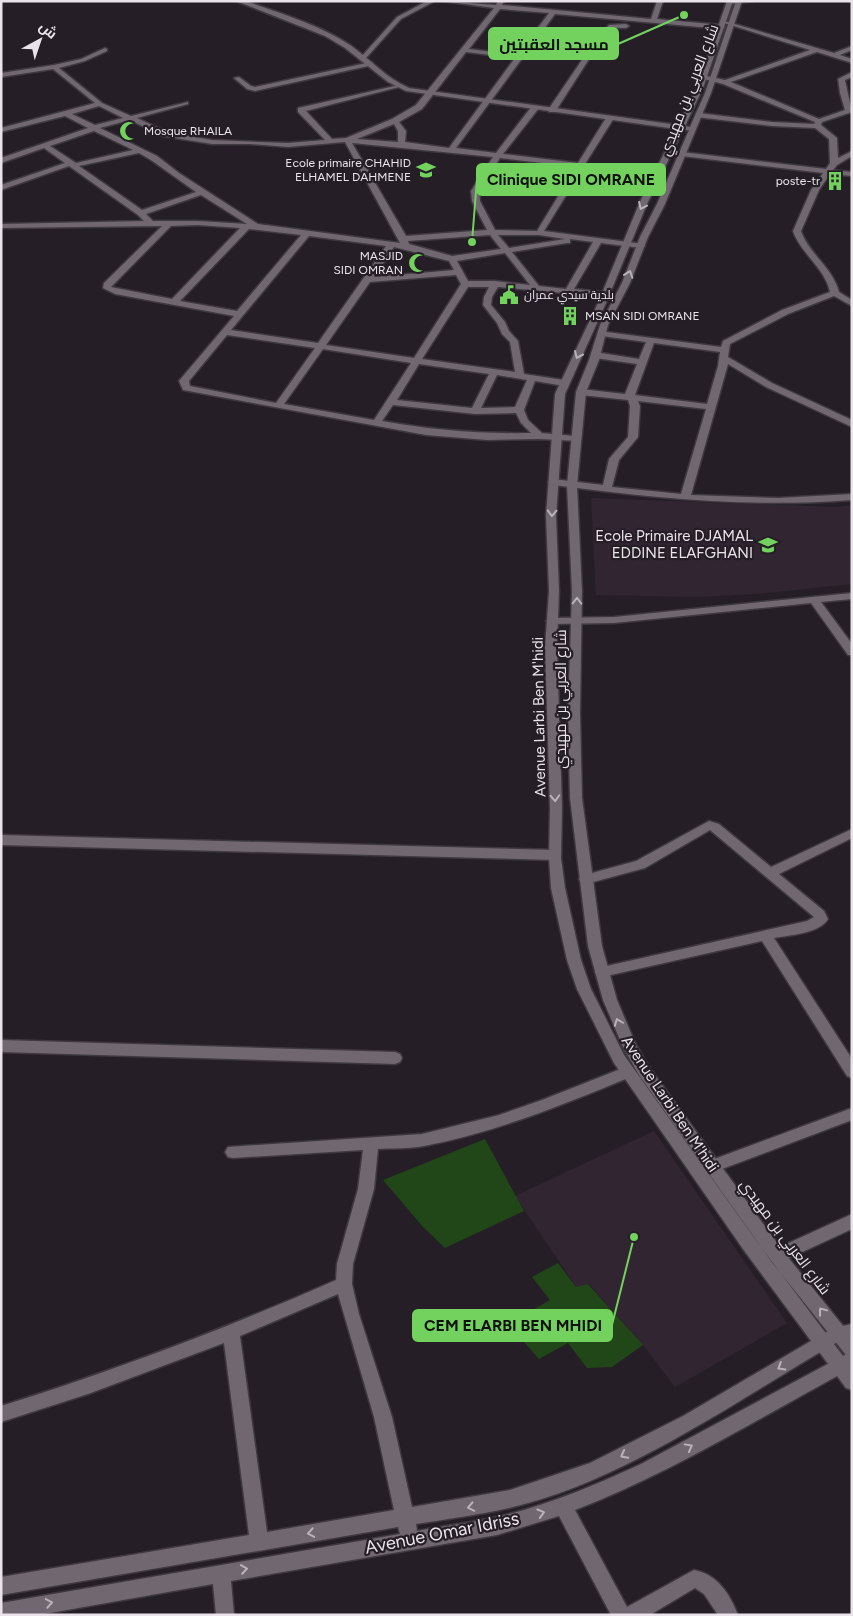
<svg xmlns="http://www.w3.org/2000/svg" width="853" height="1616" font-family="Figtree,Cairo,sans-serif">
  <rect width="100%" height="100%" fill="#251e26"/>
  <g fill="#312532">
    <path d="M591,498l244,9 17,-2v79l-95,10 -60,3 -101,-2z"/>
    <path d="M654,1131l133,192 -112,64 -32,-42 -54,-61 -12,4 -62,-92z"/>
  </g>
  <g fill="#214618">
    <path d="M485,1139l39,72 -79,37 -22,-21 -40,-47z"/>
    <path d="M558,1263l18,24 12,-3 55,61 -31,22 -25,1 -19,-25 -29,16 -31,-35 42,-24 -18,-23z"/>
  </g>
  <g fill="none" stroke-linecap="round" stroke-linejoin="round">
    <g stroke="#3e383f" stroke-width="3">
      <g id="street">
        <path d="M427,1h8l-34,18 -35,39h-4v-2l35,-39z"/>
        <path d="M442,1l54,4 2,-4h6l-2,4 149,14 6,-18h6l-6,18 65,6 3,2 -3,2 -167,-15 -99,134 40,5 36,-47h3l4,2 -36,46 75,9 28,-45 4,-2 4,2 -29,46 72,9 4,2 -4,2 -74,-9 -39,63 100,13 1,2 -4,2 -40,-5 -27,46 31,3 4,3 -1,2 -110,-10 -6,10 -1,8 14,17 4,9 9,10 6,33 40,6 5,3 -5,3 -29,-5 -11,29 4,10 14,13 33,3 3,1v4l-39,-2 -52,1 -61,-5 -243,-45 -4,-9 55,-65 -119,-22 -12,-6 1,-5 58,-57 -161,2v-4l143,-3 -6,-6 -69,-49 -68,24v-5l64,-22 -21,-15 -43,15v-5l87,-30 -23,-12 -64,16v-4l94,-25 -42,-34 -52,8v-4l53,-8 27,-6 24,-11 2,1v2l-22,10 -26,7 43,35 29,13 57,-14v2l-51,14 30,14 45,8 76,3 37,-3 -27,-28v-4l101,-23v2l-93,24 26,28 14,-1 46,-19 24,-14 78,-97zM500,9l49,4 -31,42 -49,-6zM466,52l49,6 -66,90 -44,-6 1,-11 -7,-9 23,-13zM99,106l24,12 -28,7 -23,-11zM130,120l32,16 50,8h38l38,3 57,-5 55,101 -142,-19 -79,-51 -22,-17 -57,-28zM394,124l4,7v11l-41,-3zM94,131l39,19 -57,13 -26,-17zM352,143l141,14 -22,34 1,10 15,29 -81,6zM139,153l12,7 45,32 -54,18 -63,-44zM500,158l76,9 -39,64 -42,-1 -15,-29 -1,-10zM201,195l46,29 -49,-3h-45l-7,-7zM198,225l42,3 -68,71 -61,-12 60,-61zM249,229l52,6 -64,76 -57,-10zM490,235l11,14 -49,7 -43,-12 -1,-3zM498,235h41l26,4 -56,9zM309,236l77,10 -68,97 -87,-13zM570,239l23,3 -27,47 -27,-3 -27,-34 55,-9h3zM394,247l55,14 5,9 -80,7zM505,253l25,32 -35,-4h-27l-11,-20zM456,275l5,9 -47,74 -88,-13 44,-63zM468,287h21l-5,10 -1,8 14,18 5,11 8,8 5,30 -93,-13zM227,335l88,13 -39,55 -86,-17 -1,-5zM323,349l88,14 -37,57 -90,-16zM419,364l70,10 -17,34 -75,-8zM497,375l30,5 -12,27 -34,1zM393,405l82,9 41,-1 5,10 10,10c-51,1 -99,-3 -149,-12z"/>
        <path d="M753,1l-23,3 -3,-2v-1z"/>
        <path d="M721,20l113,33 18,-7v4l-12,5 12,4v4l-35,-11 -86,30 88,37 26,-9 -5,-17 -2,-14 14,-7v5l-7,3 7,32 -30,10 -1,3 16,13 1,20 14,-7v5l-15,9 -4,5 19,2v4l-22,-2 -11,16 -18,41c8,23 32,37 38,61l13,8v6l-18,-10 -46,18 -58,30 -2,13 44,26 80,37v7l-86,-40 -38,-23 -37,131 87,3 74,-4v6c-101,8 -199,-2 -299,-15l-5,-3 5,-3 50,6 6,-26 19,-22 2,-31 -2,-6 -47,-5 -5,-3 5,-3 44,5 12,-30 -42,-6 -4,-3 4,-3 44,7 7,-17 -44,-6 -4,-3 1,-2 122,16 2,-6 59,-31 48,-18c-5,-24 -29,-38 -37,-61l18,-41 12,-17 -141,-17 -4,-2 4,-2 144,17 4,-6 -1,-24 -14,-11 -43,-2 -76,-9v-4h3l73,9 42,2 1,-2 -92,-38 -23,-6v-2l2,-1 23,5 85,-30 -89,-28zM654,343l66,9 -2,14 -11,38 -72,-9zM638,401l68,8 -25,85 -69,-7 7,-27 19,-23 2,-31z"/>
        <path d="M609,25l17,-1 3,2 -3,2h-13l-22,28 -36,56h-6l-1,-2 38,-56z"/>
        <path d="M371,62l2,1v2l-118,26 -8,-2 -13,-11 5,-1 12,9 4,1z"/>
        <path d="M852,593v6l-31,3 31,42v11h-4l-37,-52 -197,20 -62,1 -6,-3 6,-3 62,-1z"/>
        <path d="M709,821l10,3 52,43 81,-38v9l-73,36 45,37 4,8c-9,15 -39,16 -54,19l78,121v19l-5,-2 -85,-135 -160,36 -5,-1 -2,-4 2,-4 5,-1 205,-46 7,-4 -104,-87 -65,38 -59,16 -5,-2 -2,-3 2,-3 55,-15z"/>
        <path d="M1,835l554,15 5,2 1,3 -1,3 -5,2 -554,-15z"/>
        <path d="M1,1040l394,12 5,2 2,4 -2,4 -5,2 -394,-12z"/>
        <path d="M628,1066l5,2 2,4 -2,4c-68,28 -136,56 -209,70 -15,3 -31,2 -46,3l-4,40 -21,75 -1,20 7,30 33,103 20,90 98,-17 80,-27 93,-47 150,-88 19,-4v16h-11c-103,59 -215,141 -332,168 -30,7 -62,11 -93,16l1,7c26,-5 53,-8 80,-14 49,-11 98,-32 144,-53l211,-113v17c-91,49 -181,105 -277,142l52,97 67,-37c23,4 36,24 44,45h-20l-14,-21 -9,-6 -45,27h-39l-52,-99 -62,19 -266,46 3,34h-18l-3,-31 -174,31h-38v-12l399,-69 -2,-7 -397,68v-18l248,-42 -25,-192 -136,51 -87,28v-16c115,-36 226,-78 335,-126l1,-16 21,-75 5,-39 -130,8 -5,-1 -3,-5 3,-5 194,-13 77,-19 43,-15zM338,1294l36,123 20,93 -127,22 -27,-196z"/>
        <path d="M852,1108v12l-138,52 -5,-1 -3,-5 3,-5z"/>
        <path d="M852,1214v15l-69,32 -6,2 -6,-2 -2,-5 2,-5z"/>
      </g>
    </g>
    <g stroke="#3e383f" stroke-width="3">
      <path id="secondary" d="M236,1h10c35,13 73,23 104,44 20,14 36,33 59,43l269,37 19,-37 30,-87h6l-30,87 -18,38 5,1 15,-34 31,-92h6l-31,92 -46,111 -17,33 -18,46 -22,42 -9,35 -13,32 -9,93 5,106 -2,122 2,85 20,148 15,54 19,45 13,22 134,184 69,86v21l-6,-3 -75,-94 -132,-186 -16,-28 -20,-47 -15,-54 -18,-148 -2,-85 4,-122 -5,-106 9,-93 13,-32 11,-35 22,-42 18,-46 17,-33 32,-74h-6l-36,74 -41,99 -41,91 -9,122 3,75 -2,56 5,161 -1,50 4,30 16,72 10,29 33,66 131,184 97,129v22l-6,-2 -103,-139 -129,-186 -37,-74 -10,-29 -16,-72 -2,-30 1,-50 -5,-161 4,-56 -3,-75 9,-122 43,-91 41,-99 37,-75 -270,-38 -18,-9 -43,-34 -20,-12z"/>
    </g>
    <use href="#street" fill="#706771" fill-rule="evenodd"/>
    <use href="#secondary" fill="#706771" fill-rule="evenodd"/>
  </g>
  <defs><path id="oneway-chevron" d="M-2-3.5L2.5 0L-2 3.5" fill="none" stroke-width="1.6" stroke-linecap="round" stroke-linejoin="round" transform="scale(1.25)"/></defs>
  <g stroke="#b9b2ba">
    <use href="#oneway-chevron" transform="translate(642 206) rotate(115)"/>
    <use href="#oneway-chevron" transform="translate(629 274) rotate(-71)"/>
    <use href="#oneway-chevron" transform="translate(578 355) rotate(114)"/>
    <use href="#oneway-chevron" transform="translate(552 513) rotate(91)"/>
    <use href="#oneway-chevron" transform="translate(577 601) rotate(-89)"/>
    <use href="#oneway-chevron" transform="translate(555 798) rotate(87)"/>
    <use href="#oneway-chevron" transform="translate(618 1022) rotate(-111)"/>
    <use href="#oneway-chevron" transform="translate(822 1311) rotate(-127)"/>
    <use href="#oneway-chevron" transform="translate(781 1367) rotate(149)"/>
    <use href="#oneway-chevron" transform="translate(689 1447) rotate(-29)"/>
    <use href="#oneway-chevron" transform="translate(624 1455) rotate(152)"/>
    <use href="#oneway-chevron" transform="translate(471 1507) rotate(169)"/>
    <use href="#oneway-chevron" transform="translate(541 1513) rotate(-17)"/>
    <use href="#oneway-chevron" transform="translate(311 1533) rotate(170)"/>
    <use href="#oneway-chevron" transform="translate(244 1569) rotate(-9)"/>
    <use href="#oneway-chevron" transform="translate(49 1603) rotate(-10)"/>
  </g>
  <defs>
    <g id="mosque-bare" transform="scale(1.5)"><path d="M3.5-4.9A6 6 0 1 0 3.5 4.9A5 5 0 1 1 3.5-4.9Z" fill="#72d25d" stroke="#251e26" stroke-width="2.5" paint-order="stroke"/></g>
    <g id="school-bare" transform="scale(1.5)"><path d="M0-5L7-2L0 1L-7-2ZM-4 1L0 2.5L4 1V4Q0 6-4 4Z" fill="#72d25d" stroke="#251e26" stroke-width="2.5" paint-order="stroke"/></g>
    <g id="building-bare" transform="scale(1.5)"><path d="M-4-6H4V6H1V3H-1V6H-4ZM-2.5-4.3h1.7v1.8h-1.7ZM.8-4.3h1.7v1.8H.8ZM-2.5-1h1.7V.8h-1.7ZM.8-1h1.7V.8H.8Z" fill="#72d25d" stroke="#251e26" stroke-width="2.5" paint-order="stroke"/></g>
    <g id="civic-bare" transform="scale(1.5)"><path d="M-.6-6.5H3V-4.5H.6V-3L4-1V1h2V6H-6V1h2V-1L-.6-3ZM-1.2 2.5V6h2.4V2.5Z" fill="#72d25d" stroke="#251e26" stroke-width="2.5" paint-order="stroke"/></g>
  </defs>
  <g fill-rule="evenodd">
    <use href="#mosque-bare" x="129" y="131"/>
    <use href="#school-bare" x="426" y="170"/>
    <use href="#building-bare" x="835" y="181"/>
    <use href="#mosque-bare" x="418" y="263"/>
    <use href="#civic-bare" x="509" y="295"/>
    <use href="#building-bare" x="570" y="316"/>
    <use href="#school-bare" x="768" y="545"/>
  </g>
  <g text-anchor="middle" stroke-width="4.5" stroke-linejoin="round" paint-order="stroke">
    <g font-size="12" fill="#eae4ea" stroke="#251e26" text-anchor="start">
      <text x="144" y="135">Mosque RHAILA</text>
      <text x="411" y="167" text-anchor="end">Ecole primaire CHAHID<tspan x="411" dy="14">ELHAMEL DAHMENE</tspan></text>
      <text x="820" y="185" text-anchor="end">poste-tr</text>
      <text x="403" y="260" text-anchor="end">MASJID<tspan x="403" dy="14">SIDI OMRAN</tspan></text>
      <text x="524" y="299">بلدية سيدي عمران</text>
      <text x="585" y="320">MSAN SIDI OMRANE</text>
    </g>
    <g font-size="15" fill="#eae4ea" stroke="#251e26">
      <text transform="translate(689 90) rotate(-69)" y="5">شارع العربي بن مهيدي</text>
      <text transform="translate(561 699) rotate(-90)" y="5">شارع العربي بن مهيدي</text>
      <text transform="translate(539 717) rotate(-91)" y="5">Avenue Larbi Ben M'hidi</text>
      <text transform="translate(670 1104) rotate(56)" y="5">Avenue Larbi Ben M'hidi</text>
      <text transform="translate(785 1237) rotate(53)" y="5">شارع العربي بن مهيدي</text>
    </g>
    <g font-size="15" fill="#eae4ea" stroke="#251e26" text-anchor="end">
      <text x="753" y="541">Ecole Primaire DJAMAL<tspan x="753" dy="17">EDDINE ELAFGHANI</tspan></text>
    </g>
    <g font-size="18" fill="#eae4ea" stroke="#251e26">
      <text transform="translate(442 1533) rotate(-11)" y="6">Avenue Omar Idriss</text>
    </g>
  </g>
  <path fill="none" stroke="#72d25d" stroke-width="2" d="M684 15L618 44M472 242L477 179M634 1237L612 1325"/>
  <g fill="#72d25d" stroke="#251e26" stroke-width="2">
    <circle cx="684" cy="15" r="5"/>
    <circle cx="472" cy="242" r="5"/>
    <circle cx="634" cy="1237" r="5"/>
  </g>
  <g fill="#72d25d" stroke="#72d25d" stroke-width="2">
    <rect x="489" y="28" width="129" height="31" rx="5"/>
    <rect x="477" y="164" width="188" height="31" rx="5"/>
    <rect x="413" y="1310" width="199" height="31" rx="5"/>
  </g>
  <g font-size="16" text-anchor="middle" font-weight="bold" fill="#111">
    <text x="554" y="50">مسجد العقبتين</text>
    <text x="571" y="185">Clinique SIDI OMRANE</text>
    <text x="513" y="1331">CEM ELARBI BEN MHIDI</text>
  </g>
  <rect width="853" height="1616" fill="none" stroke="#eae4ea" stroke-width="5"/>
  <g transform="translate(40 40) rotate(40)" stroke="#251e26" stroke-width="4" paint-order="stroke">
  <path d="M0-4L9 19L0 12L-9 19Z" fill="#eae4ea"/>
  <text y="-8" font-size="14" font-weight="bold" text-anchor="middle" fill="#eae4ea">ش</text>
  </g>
</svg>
